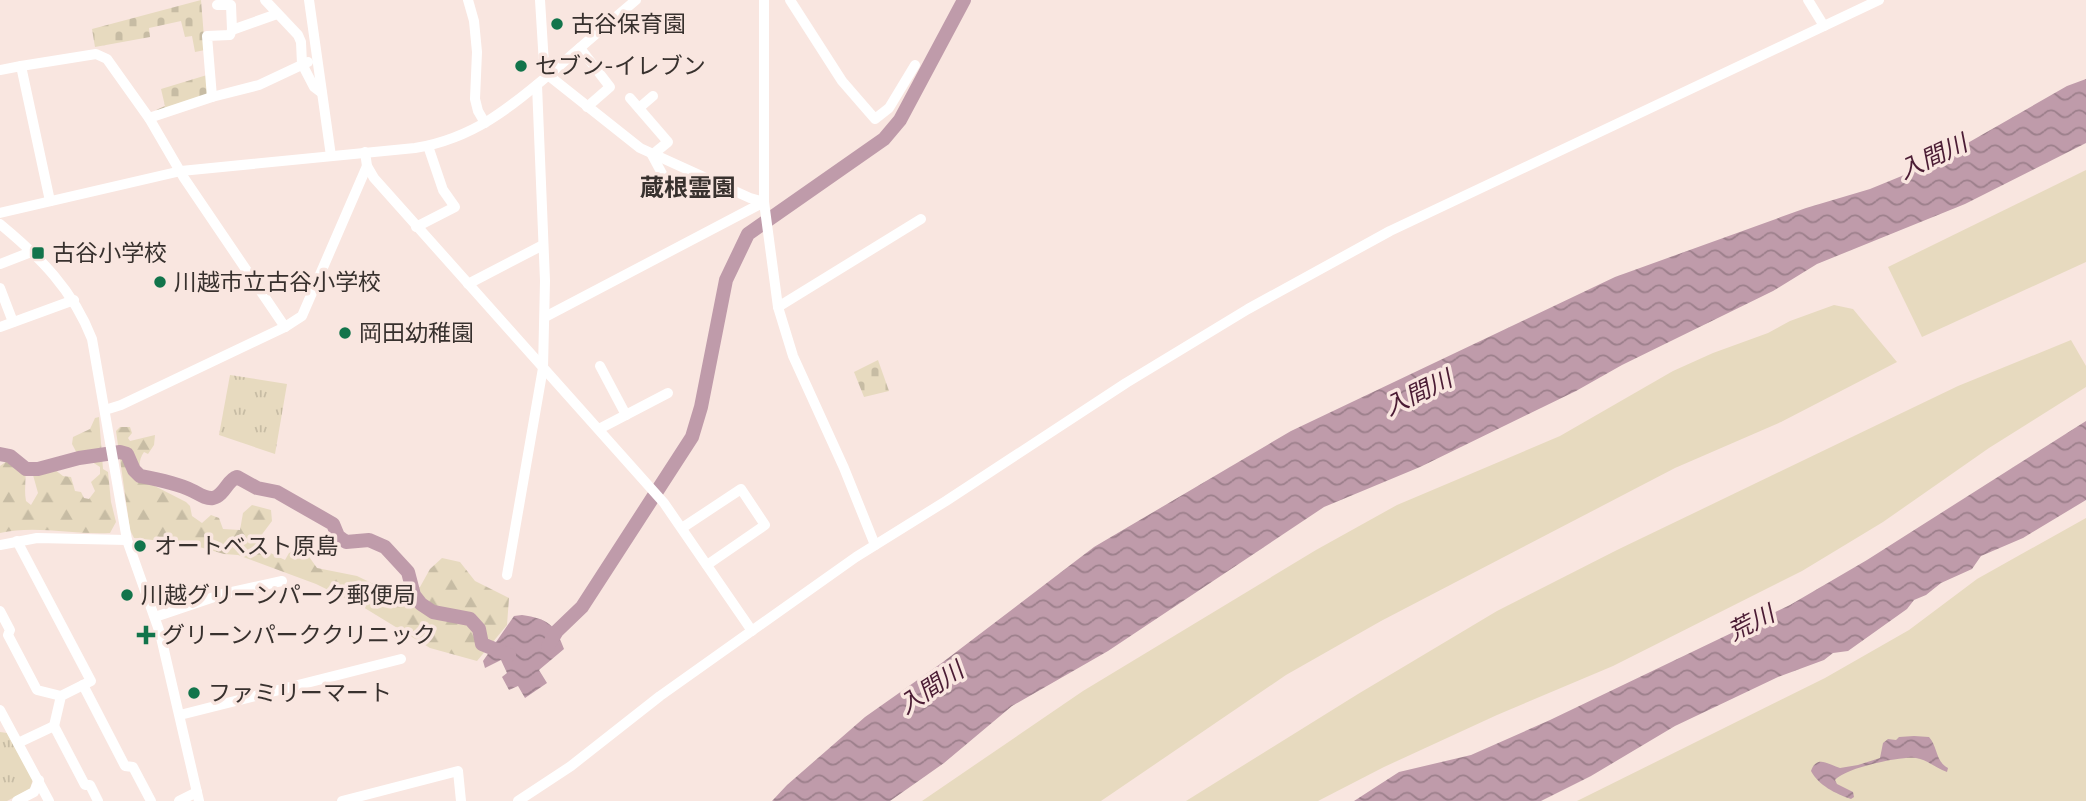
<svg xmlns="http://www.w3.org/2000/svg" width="2086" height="801" font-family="'Nunito Sans','Noto Sans JP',sans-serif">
  <defs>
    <pattern id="forest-firs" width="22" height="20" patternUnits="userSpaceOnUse" patternTransform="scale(1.75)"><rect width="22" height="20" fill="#e7dabf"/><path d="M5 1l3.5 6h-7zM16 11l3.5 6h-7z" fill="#c7bca4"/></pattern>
    <pattern id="cemetery-stones" width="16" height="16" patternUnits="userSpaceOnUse" patternTransform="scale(1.75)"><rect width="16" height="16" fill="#e7dabf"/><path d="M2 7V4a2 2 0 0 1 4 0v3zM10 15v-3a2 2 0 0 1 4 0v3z" fill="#c7bca4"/></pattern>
    <pattern id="park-tufts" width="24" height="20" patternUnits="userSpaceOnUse" patternTransform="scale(1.75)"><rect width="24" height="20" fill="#e7dabf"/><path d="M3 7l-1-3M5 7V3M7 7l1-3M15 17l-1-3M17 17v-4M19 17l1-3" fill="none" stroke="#c7bca4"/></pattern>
    <pattern id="water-waves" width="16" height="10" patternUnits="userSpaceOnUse" patternTransform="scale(1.75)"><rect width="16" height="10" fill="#bf9baa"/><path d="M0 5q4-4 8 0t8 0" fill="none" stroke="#9c7f8b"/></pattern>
  </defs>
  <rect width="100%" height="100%" fill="#f9e6e0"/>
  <g fill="#e7dabf">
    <path d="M2086,170v92l-164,75 -34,-70z"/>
    <path d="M1834,305l19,4 44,53 -116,60 -106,46 -294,153 -95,54 -185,126h-179l161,-110 233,-141 81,-45 163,-69 113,-65 40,-18 55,-20 22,-12z"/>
    <path d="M2071,340l15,26v21l-97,61 -106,74 -81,49 -189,95 -116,49 -113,52 -66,34h-132l172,-107 139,-83 120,-61 341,-164z"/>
    <path d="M2086,518v283h-509l248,-123 84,-48 68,-51z"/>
  </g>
  <g fill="url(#forest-firs)">
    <path d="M99,417l4,52 5,3 3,30 5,20 -6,11c-37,2 -74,-8 -110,0v-67l14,-10 8,1c7,13 1,29 4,44l5,4 7,-12 -5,-18 7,-6 10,-3 13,10 8,1 4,14 6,1 3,6 5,1 6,-8 -4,-9 9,-8v-7l-11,-7 -8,1 -9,-17 1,-7 17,-8 5,-11z"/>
    <path d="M120,427h10l2,6 -4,5 2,3 25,-6 -1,10 -6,9 -4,-2c-7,10 -4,17 -1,28l43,22 4,4 2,10 10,7 9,-8 8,3 4,11 17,1 3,-17 9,-8 19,5 1,11 -12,16v11l25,12 4,-7 8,-3 8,1 12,17 40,8 33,16 30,-5 10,-18 12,-11 18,4 15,19 34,17 -2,27 -30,36 -47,-13 -67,-41 -47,-23 -78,-29 -14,-1 -35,-10 -55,-6 -4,-8 -14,-99z"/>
  </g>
  <g fill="url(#cemetery-stones)">
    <path d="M201,0l4,50 -10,2 -3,-16 -7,1 -4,-16 -32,7 1,9 -55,10 -3,-18z"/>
    <path d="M207,75l2,19 -52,18 -1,-2 9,-4 -4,-17z"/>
    <path d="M878,360l11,31 -25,6 -10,-25z"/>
  </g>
  <g fill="url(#park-tufts)">
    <path d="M230,375l57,9 -12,70 -56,-19z"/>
    <path d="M0,732l7,1 26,46 -3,10 -23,12h-7z"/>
  </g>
  <g fill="url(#water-waves)">
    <path d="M2086,79v64l-121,61 -148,60 -44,27 -151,74 -46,26 -156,76 -96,40 -216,144 -96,55 -68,57 -54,38h-118l15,-16 78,-68 78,-55 151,-115 197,-116 324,-154 191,-69 64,-19 61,-25 136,-78z"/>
    <path d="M2086,421v79l-63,38 -42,18 -9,13 -31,14 -15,12 -12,5 -7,9 -59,42 -15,2 -9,7 -46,17 -103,49 -84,50 -50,25h-187l45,-29 72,-17 79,-35 240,-115 77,-45z"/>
    <path d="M522,615c26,4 33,9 42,34l-25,21 8,13 -22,15 -7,-12 -9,4 -7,-13 5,-4 -6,-13 -16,8 -2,-7 31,-45z"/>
    <path d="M1914,736l15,1c9,10 6,24 19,31l-1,4c-10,-3 -19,-12 -31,-14 -16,-2 -71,10 -81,22l2,4 16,8 1,5 -3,2c-15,-5 -33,-14 -40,-28 6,-17 18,-6 29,-3l18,-3 22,-7 3,-15 5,-4 8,1 3,-3z"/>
  </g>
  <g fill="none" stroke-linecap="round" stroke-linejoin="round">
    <g stroke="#bf9baa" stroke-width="14">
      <path d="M0,454l10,2 16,13h12l41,-11 41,-6 7,2 7,16 6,6c17,3 37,7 53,15 6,3 13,8 20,7 12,-3 14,-18 24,-21l20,11 20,4 56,32 5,12 8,6 23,-2 16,7 23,25 6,23 7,9 12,8 37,7 9,10 3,15 27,11"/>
      <path d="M548,646l9,-15 25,-24 110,-170 9,-30 25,-127 22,-46 136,-95 16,-19 64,-120"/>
    </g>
    <g stroke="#fff" stroke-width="10">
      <path d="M265,0l33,35 3,7 1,22 12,23 8,6"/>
      <path d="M309,0l22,156"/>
      <path d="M468,0l6,21 3,31 -2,47 3,12 7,12"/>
      <path d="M540,0l4,64 4,11 92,73 110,50 14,4"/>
      <path d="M764,0v202l14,105 15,49 51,112 31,77"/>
      <path d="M790,0l52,81 33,38 14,-11 26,-43"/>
      <path d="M1808,0l16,26"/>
      <path d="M217,5h14l1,25"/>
      <path d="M580,48l30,39 -23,20"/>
      <path d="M21,66l75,-12 11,5 42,59 35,60 101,149"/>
      <path d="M0,70l21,-4 29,135"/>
      <path d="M212,97l47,-12 49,-23"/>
      <path d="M630,98l38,44 -16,13 14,26"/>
      <path d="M639,108l14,-12"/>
      <path d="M149,118l63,-21 -5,-61 23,-1 2,-5 45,-16"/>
      <path d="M365,152l2,14 7,12 290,325 88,128"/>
      <path d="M0,213l181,-42 234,-23c61,-10 98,-43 143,-81 26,-23 52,-45 78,-67"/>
      <path d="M0,224c40,33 73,66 92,115l35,201 33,93 39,168"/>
      <path d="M416,227l39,-20 -12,-17 -15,-44"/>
      <path d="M0,264l31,-12"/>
      <path d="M468,284l75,-39"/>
      <path d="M0,288l13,34"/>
      <path d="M778,307l143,-88"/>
      <path d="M545,317l219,-115"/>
      <path d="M0,327l74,-27"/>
      <path d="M600,366l26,49"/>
      <path d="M105,410l16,-5 164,-78 17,-11 65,-150"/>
      <path d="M599,429l69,-36"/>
      <path d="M682,528l59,-39 24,36 -58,40"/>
      <path d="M17,541l74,140 -30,15 -7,30"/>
      <path d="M0,545l37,-7 90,2"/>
      <path d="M507,575l36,-207 2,-87 -8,-196"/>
      <path d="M0,611l10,19 -2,5 29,55 24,6"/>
      <path d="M155,617l68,-23 59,-13"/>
      <path d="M83,685l42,81 8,1 18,34"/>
      <path d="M0,710l49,91"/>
      <path d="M180,715l221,-56"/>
      <path d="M18,743l36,-17 31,59h5l8,16"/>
      <path d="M17,801l17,-9 5,-12"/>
      <path d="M179,801l18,-9"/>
      <path d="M342,801l116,-30 3,30"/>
      <path d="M518,801l53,-35 89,-70 196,-139 90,-56 180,-118 122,-74 142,-78 489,-231"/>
    </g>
  </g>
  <g fill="#12744b" stroke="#f9e6e0" stroke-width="2.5">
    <circle cx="557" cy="24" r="7"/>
    <circle cx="521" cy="66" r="7"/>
    <rect x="31" y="246" width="14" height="14" rx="3.5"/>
    <circle cx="160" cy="282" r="7"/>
    <circle cx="345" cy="333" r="7"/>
    <circle cx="140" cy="546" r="7"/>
    <circle cx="127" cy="595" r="7"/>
    <path d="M142.5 624.5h7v7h7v7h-7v7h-7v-7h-7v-7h7z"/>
    <circle cx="194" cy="693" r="7"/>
  </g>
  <g text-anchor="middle" stroke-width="7" stroke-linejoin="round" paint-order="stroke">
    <g font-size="23" fill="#38312e" stroke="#f9e6e0" text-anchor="start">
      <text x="571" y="32">古谷保育園</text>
      <text x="535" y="74">セブン-イレブン</text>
      <text x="52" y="261">古谷小学校</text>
      <text x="174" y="290">川越市立古谷小学校</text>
      <text x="359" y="341">岡田幼稚園</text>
      <text x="154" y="554">オートベスト原島</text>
      <text x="141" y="603">川越グリーンパーク郵便局</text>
      <text x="162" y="643">グリーンパーククリニック</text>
      <text x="208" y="701">ファミリーマート</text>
    </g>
    <g font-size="24" font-style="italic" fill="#4b1c34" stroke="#f9e6e0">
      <text transform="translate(1933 157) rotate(-25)" y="8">入間川</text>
      <text transform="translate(1418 393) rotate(-26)" y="8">入間川</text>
      <text transform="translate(1751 623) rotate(-27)" y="8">荒川</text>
      <text transform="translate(931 688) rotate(-34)" y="8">入間川</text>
    </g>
    <g font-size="24" font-weight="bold" fill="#38312e" stroke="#f9e6e0">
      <text x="688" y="196">蔵根霊園</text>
    </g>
  </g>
</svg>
